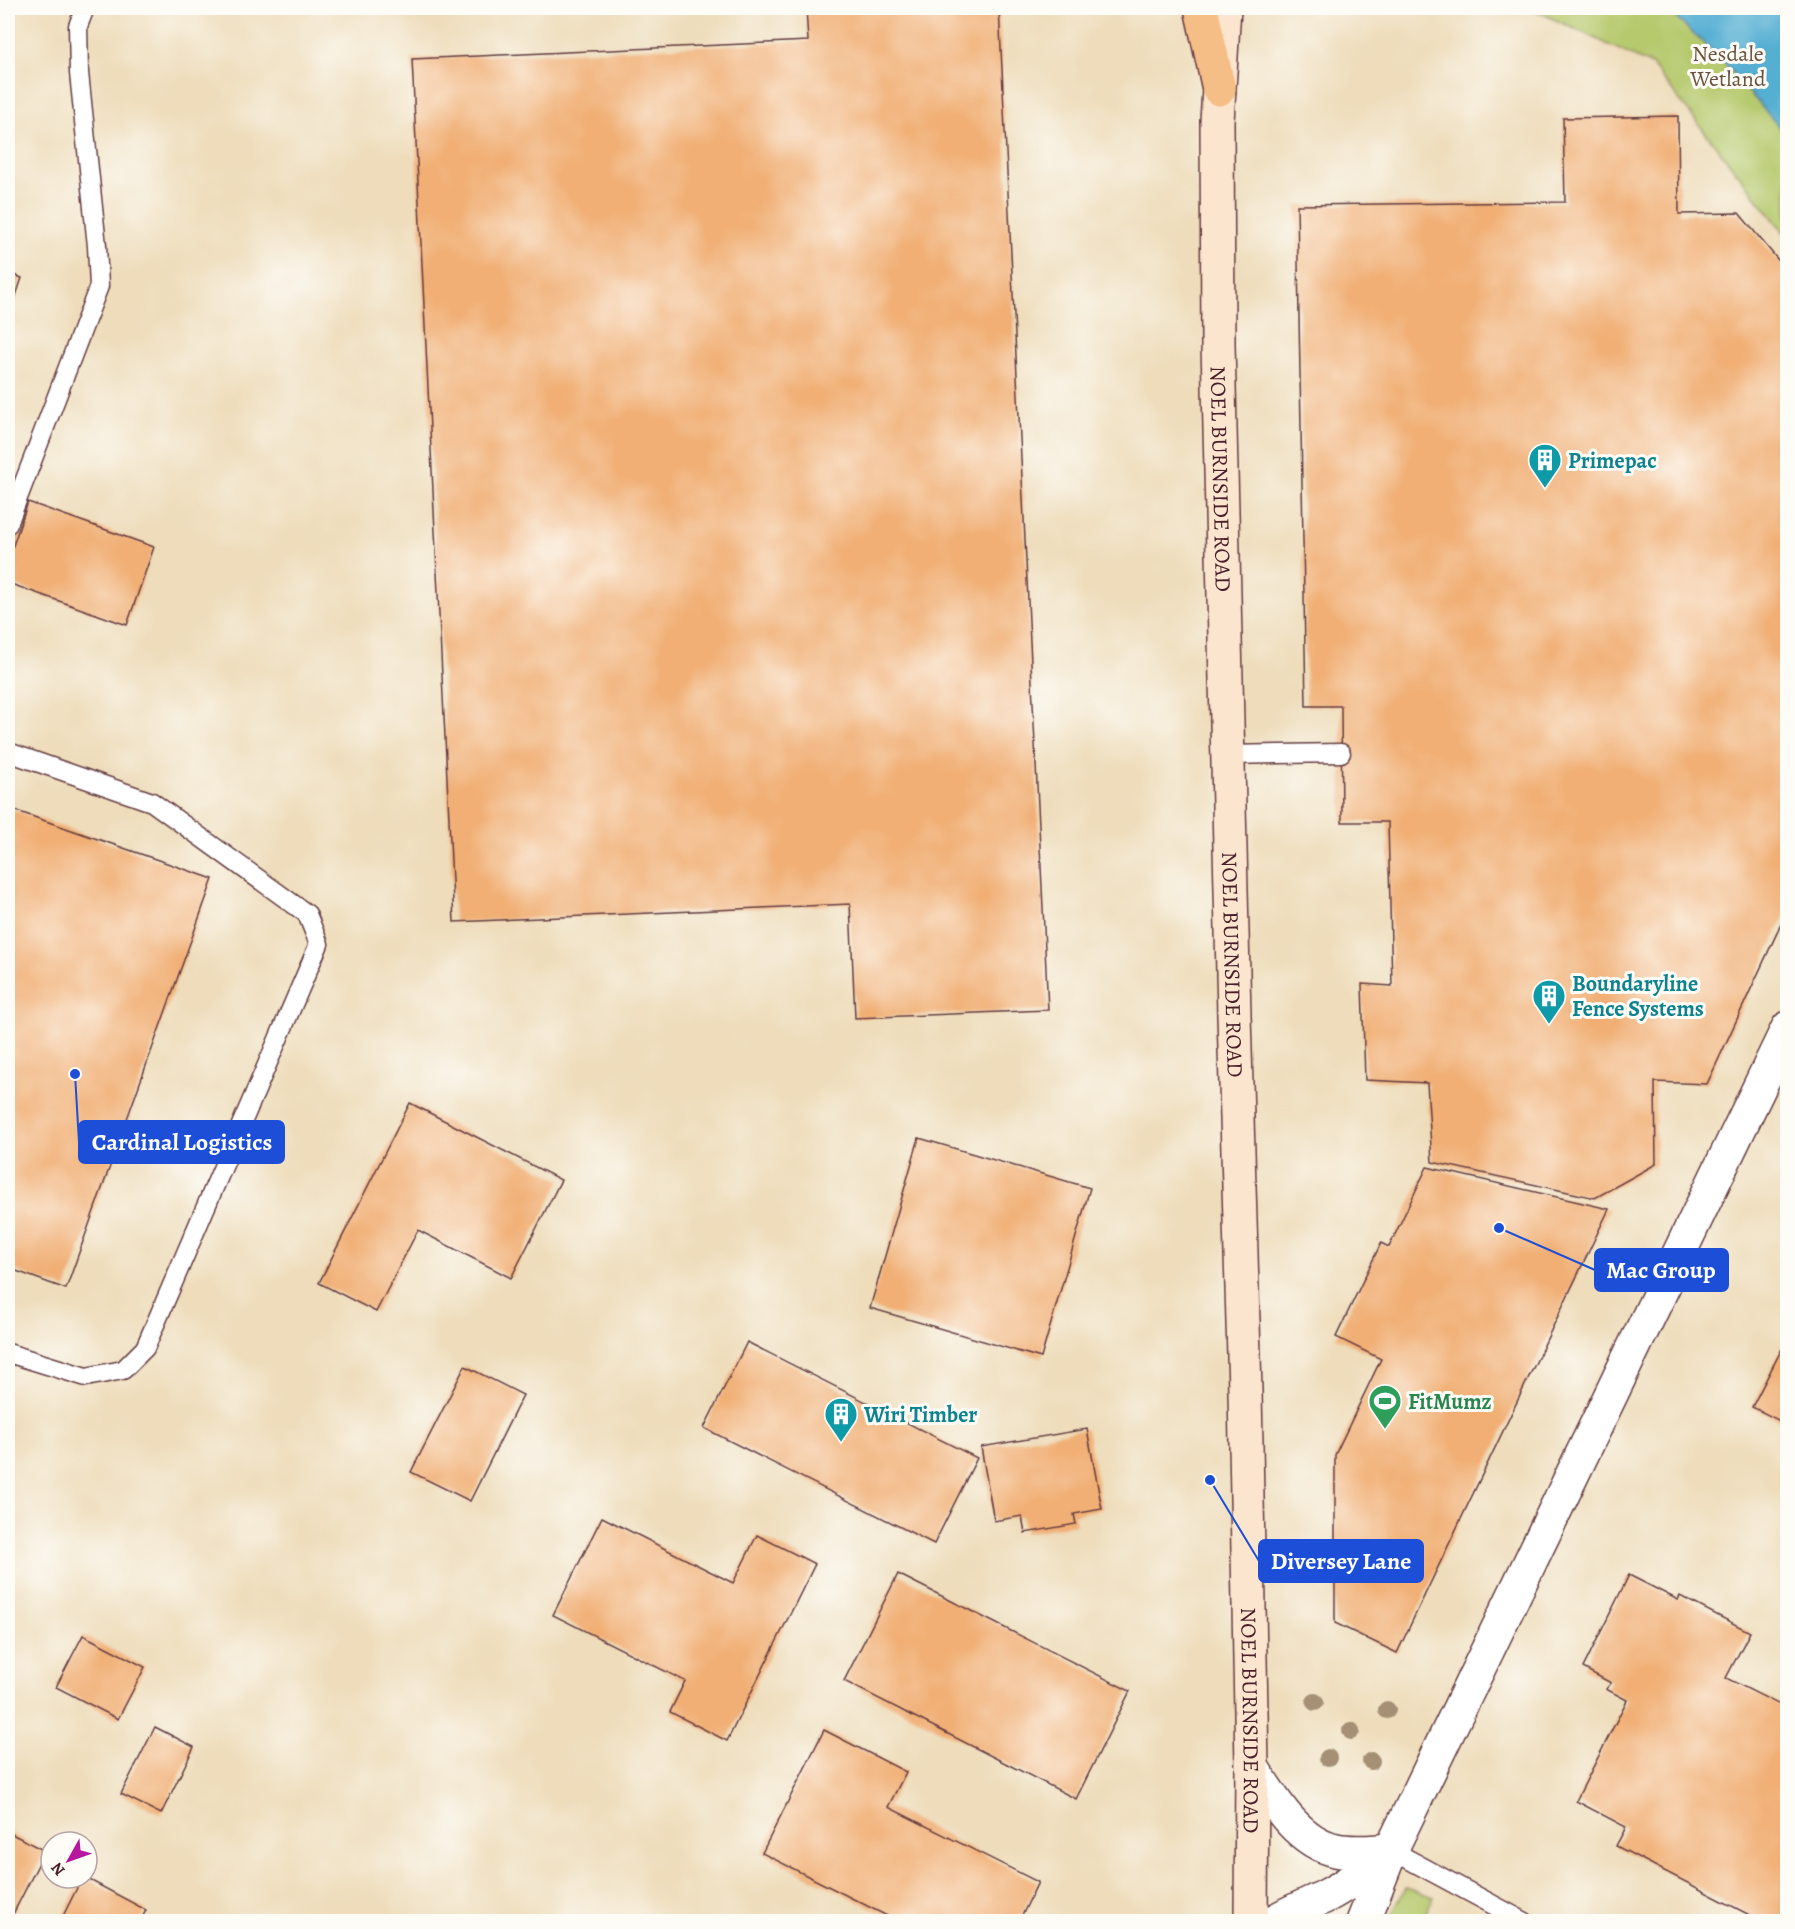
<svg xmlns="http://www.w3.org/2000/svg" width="1795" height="1929" font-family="Alegreya,serif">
  <rect width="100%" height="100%" fill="#fdfcf7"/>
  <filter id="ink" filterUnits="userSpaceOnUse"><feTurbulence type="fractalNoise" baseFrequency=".0167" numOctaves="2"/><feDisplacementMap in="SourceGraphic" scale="12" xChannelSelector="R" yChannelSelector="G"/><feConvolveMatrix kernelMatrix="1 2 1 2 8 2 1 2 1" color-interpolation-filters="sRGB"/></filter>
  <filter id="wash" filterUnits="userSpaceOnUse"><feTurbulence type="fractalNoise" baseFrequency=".008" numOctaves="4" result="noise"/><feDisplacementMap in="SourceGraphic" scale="24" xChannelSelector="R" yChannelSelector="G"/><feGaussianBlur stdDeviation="1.35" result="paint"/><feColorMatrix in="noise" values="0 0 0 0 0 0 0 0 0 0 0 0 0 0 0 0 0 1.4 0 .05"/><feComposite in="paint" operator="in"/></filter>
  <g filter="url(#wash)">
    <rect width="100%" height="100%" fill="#eedcba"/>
    <g fill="#b6c96d" stroke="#80744c" stroke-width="1.5">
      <path d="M1530,8h257v228l-135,-171z"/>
      <path d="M1406,1888l28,9 -13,24h-33z"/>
    </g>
    <path fill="#55afd3" stroke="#50677f" stroke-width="1.5" d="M1665,8h122v128l-68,-79z"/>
    <g id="blocks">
      <g fill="#f1af74">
        <path d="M806,8h193l49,1002 -193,8 -5,-114 -396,18 -42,-863 396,-18z"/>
        <path d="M1678,116l1,98 60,-1 49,59v637l-81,175 -52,-2 1,82 -61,34 -163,-36 -5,-79 -62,-3 -3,-96 30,2 -4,-164h-46l-1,-116h-35l-9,-501 268,-3 -2,-84z"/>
        <path d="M8,273l14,5 -14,41z"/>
        <path d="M28,502l126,45 -27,78 -119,-42v-23z"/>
        <path d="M8,808l205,71 -147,410 -58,-21z"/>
        <path d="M410,1103l151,77 -50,98 -93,-48 -42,82 -57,-29z"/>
        <path d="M919,1138l171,50 -49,170 -171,-50z"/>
        <path d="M1427,1167l182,42 -212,444 -62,-30v-168l46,-96 -45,-22 45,-94 8,4z"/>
        <path d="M1788,1337v88l-36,-18z"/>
        <path d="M747,1342l230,116 -43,86 -230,-116z"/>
        <path d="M465,1366l58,29 -53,106 -59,-29z"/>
        <path d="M1087,1429l15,80 -28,5 2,10 -51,9 -3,-17 -28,5 -13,-74z"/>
        <path d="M602,1517l131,66 24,-48 58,29 -88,177 -57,-29 15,-31 -132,-66z"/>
        <path d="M898,1574l232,117 -54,108 -232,-118z"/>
        <path d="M1629,1575l49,25 2,-4 70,36 -24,46 62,31v213h-25l-147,-76 10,-19 -50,-26 51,-101 -21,-11 5,-6 -28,-15z"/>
        <path d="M83,1635l62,32 -27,52 -62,-32z"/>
        <path d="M155,1727l39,20 -33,67 -40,-20z"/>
        <path d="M824,1730l82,42 -18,35 150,75 -19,40h-120l-137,-69z"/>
        <path d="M8,1832l37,19 -36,71h-1z"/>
        <path d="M82,1878h4l60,32 -6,12h-80z"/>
      </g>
    </g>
  </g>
  <g filter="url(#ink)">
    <use href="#blocks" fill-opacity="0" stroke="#633b40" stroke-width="1.5"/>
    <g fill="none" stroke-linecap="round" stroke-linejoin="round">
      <g stroke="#633b40" stroke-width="21">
        <g id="lane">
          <path d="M8,524l91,-238 -2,-40 -18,-173 -1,-47 7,-18"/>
          <path d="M8,752l144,50 155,112 12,30 -174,404 -22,22 -37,7 -78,-24"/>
          <path d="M1227,755l114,-2"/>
          <path d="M1391,1850l134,72"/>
        </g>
      </g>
      <g stroke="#633b40" stroke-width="36">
        <g id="street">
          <path d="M1252,1767c20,31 45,75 84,83 18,4 37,1 55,0"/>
          <path d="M1273,1922c16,-10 34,-17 51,-25 24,-12 45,-29 66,-46"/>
          <path d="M1363,1922l28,-72 397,-822"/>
        </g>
      </g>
      <g stroke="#633b40" stroke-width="36">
        <g id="secondary">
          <path id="s1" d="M1224,8l-7,113 1,223 16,671 11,375 7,377 -1,155"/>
        </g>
      </g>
      <g stroke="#633b40" stroke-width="36">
        <path id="primary" d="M1201,8l18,81"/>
      </g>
      <use href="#lane" stroke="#fff" stroke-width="18"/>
      <use href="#street" stroke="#fff" stroke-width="33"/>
      <use href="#secondary" stroke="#fbe5cf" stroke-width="33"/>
      <use href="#primary" stroke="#f5be86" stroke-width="33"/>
    </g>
    <g fill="#a59076">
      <circle cx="1315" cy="1702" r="9"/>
      <circle cx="1387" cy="1710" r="9"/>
      <circle cx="1351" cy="1731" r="9"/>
      <circle cx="1328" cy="1758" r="9"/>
      <circle cx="1371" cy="1761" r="9"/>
    </g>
  </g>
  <defs>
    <g id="building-pin" transform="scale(1.725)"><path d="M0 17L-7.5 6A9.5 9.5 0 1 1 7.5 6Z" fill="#0f9aa8" stroke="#fdfcf7"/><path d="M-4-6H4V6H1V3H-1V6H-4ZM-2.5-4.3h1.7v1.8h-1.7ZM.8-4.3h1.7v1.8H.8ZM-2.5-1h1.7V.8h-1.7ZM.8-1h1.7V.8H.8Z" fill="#fff"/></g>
    <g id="stadium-pin" transform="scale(1.725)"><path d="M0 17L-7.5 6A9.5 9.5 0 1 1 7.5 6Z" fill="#2e9e5b" stroke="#fdfcf7"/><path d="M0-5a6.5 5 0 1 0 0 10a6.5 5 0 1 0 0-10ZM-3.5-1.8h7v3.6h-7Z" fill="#fff"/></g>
  </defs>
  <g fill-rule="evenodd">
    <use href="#building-pin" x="1545" y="460"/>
    <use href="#building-pin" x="1549" y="996"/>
    <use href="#stadium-pin" x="1385" y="1401"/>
    <use href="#building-pin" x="841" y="1414"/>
  </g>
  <g text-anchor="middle" stroke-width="6" stroke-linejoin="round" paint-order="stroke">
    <g font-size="22" fill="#6a523f" stroke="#fdfcf7">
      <text x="1728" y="61">Nesdale<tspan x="1728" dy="25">Wetland</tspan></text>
    </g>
    <g font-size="22" font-weight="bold" fill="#0d838f" stroke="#fdfcf7" text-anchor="start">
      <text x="1568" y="468">Primepac</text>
      <text x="1572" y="991">Boundaryline<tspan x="1572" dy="25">Fence Systems</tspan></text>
      <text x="864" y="1422">Wiri Timber</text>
    </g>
    <g font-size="22" fill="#4a1f2b" stroke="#fdfcf7">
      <text dy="8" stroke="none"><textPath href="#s1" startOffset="471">NOEL BURNSIDE ROAD</textPath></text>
      <text dy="8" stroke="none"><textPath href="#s1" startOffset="957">NOEL BURNSIDE ROAD</textPath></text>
      <text dy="8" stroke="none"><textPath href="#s1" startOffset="1713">NOEL BURNSIDE ROAD</textPath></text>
    </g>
    <g font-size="22" font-weight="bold" fill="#27864d" stroke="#fdfcf7" text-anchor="start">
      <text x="1408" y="1409">FitMumz</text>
    </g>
  </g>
  <path fill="none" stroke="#1d4ed8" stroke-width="2" d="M75 1074L79 1142M1499 1228L1595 1270M1210 1480L1259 1561"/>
  <g fill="#1d4ed8" stroke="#fdfcf7" stroke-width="2">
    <circle cx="75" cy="1074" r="6"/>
    <circle cx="1499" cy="1228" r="6"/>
    <circle cx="1210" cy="1480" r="6"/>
  </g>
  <g fill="#1d4ed8" stroke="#1d4ed8" stroke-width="2">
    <rect x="79" y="1121" width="205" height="42" rx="6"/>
    <rect x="1595" y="1249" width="133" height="42" rx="6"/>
    <rect x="1259" y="1540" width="164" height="42" rx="6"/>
  </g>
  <g font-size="24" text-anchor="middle" font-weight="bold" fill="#fff">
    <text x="182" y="1150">Cardinal Logistics</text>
    <text x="1661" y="1278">Mac Group</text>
    <text x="1341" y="1569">Diversey Lane</text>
  </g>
  <rect width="1795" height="1929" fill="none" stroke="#fdfcf7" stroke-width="30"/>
  <g transform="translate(69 1860) rotate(230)"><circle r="28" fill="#fdfcf7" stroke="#b5a4a5" stroke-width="1.5"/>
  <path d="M0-4.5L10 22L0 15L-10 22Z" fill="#b5179e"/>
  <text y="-9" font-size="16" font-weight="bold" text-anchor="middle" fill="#4a1f2b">N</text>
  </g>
</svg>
